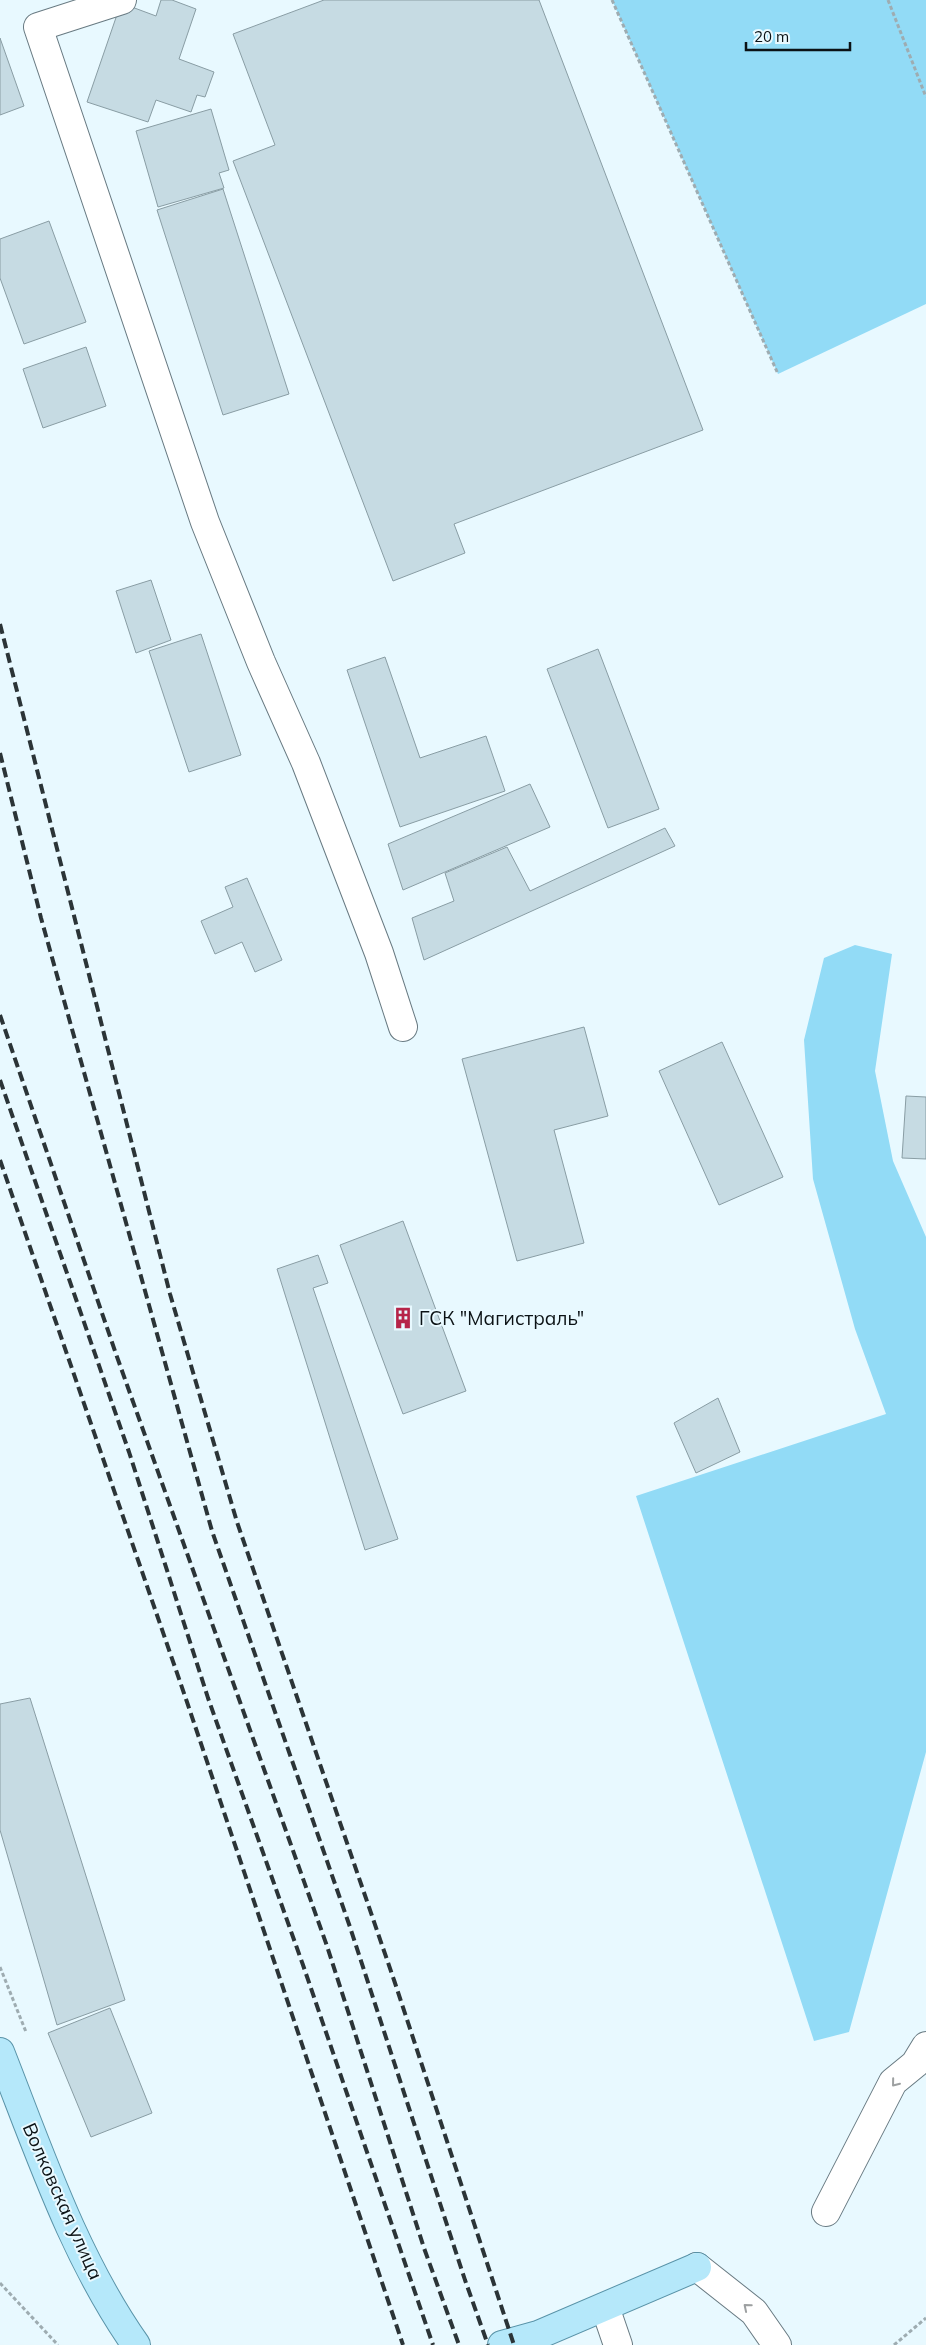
<svg xmlns="http://www.w3.org/2000/svg" width="926" height="2345" font-family="Mulish,sans-serif">
  <rect width="100%" height="100%" fill="#e8f9ff"/>
  <g fill="#92dbf6">
    <path d="M612,0h314v304l-148,70z"/>
    <path d="M855,945l37,9 -17,117 18,90 33,76v515l-77,280 -35,9 -178,-545 250,-82 -31,-85 -42,-150 -9,-139 20,-82z"/>
  </g>
  <g fill="#c6dbe3" stroke="#899da4">
    <path d="M161,0h11l24,9 -17,50 35,13 -9,25 -8,-2 -6,17 -35,-12 -8,22 -61,-20 34,-99 35,13z"/>
    <path d="M324,0h215l164,430 -249,94 11,29 -72,28 -160,-420 42,-16 -42,-111z"/>
    <path d="M0,38l24,68 -24,9z"/>
    <path d="M211,109l18,61 -10,3 5,15 -66,19 -22,-76z"/>
    <path d="M223,189l66,205 -66,21 -66,-205z"/>
    <path d="M49,221l37,101 -62,22 -24,-66v-39z"/>
    <path d="M86,347l20,59 -63,22 -20,-59z"/>
    <path d="M151,580l20,60 -35,13 -20,-62z"/>
    <path d="M201,634l40,121 -52,17 -40,-121z"/>
    <path d="M598,649l61,160 -51,19 -61,-159z"/>
    <path d="M385,657l35,101 66,-22 19,55 -105,36 -53,-157z"/>
    <path d="M530,784l20,43 -147,63 -15,-46z"/>
    <path d="M665,828l10,18 -251,114 -12,-42 42,-17 -9,-28 62,-26 23,44z"/>
    <path d="M247,878l35,82 -27,12 -13,-30 -27,12 -14,-33 32,-14 -8,-20z"/>
    <path d="M584,1027l24,89 -54,14 30,113 -67,18 -55,-202z"/>
    <path d="M722,1042l61,135 -64,28 -60,-134z"/>
    <path d="M906,1096l20,1v62l-24,-1z"/>
    <path d="M403,1221l63,170 -63,23 -63,-169z"/>
    <path d="M318,1255l10,28 -15,5 85,251 -33,11 -88,-281z"/>
    <path d="M718,1398l22,54 -44,21 -22,-50z"/>
    <path d="M30,1698l95,302 -68,25 -57,-195v-126z"/>
    <path d="M110,2008l42,105 -61,24 -43,-104z"/>
  </g>
  <g fill="none" stroke-linecap="round" stroke-linejoin="round">
    <g stroke="#687a82" stroke-width="30">
      <g id="minor">
        <path d="M122,0l-84,27 167,495 56,140 45,101 73,190 24,74"/>
        <path d="M826,2212l67,-130 22,-18 11,-18"/>
        <path d="M697,2267l57,45 23,33"/>
        <path d="M605,2307l13,38"/>
      </g>
    </g>
    <g stroke="#5993a8" stroke-width="30">
      <g id="major">
        <path d="M0,2052c39,99 74,205 136,293"/>
        <path d="M502,2345l36,-10 159,-68"/>
      </g>
    </g>
    <g stroke="#9eacb1" stroke-width="3" stroke-dasharray="4 2.5" stroke-linecap="butt">
      <path d="M612,0l166,374"/>
      <path d="M888,0l38,97"/>
      <path d="M0,1967l26,65"/>
      <path d="M0,2283l58,62"/>
      <path d="M894,2345l32,-27"/>
    </g>
    <use href="#minor" stroke="#fff" stroke-width="28"/>
    <use href="#major" stroke="#b5e8fa" stroke-width="28"/>
    <g stroke="#2b3437" stroke-width="4" stroke-dasharray="10 5" stroke-linecap="butt">
      <path d="M0,624l170,670 67,228 158,461 119,362"/>
      <path d="M0,753l41,165 171,613 138,396 115,353 23,65"/>
      <path d="M0,1015l116,339 211,592 97,302 35,97"/>
      <path d="M0,1080l129,372 79,246 95,267 130,380"/>
      <path d="M0,1160l187,542 216,643"/>
    </g>
  </g>
  <defs><path id="oneway-chevron" d="M-2-3.5L2.5 0L-2 3.5" fill="none" stroke-width="1.6" stroke-linecap="round" stroke-linejoin="round" transform="scale(1.25)"/></defs>
  <g stroke="#9da0a1">
    <use href="#oneway-chevron" transform="translate(895 2083) rotate(129)"/>
    <use href="#oneway-chevron" transform="translate(747 2307) rotate(-140)"/>
  </g>
  <defs>
    <g id="building-bare" transform="scale(1.725)"><path d="M-4-6H4V6H1V3H-1V6H-4ZM-2.5-4.3h1.7v1.8h-1.7ZM.8-4.3h1.7v1.8H.8ZM-2.5-1h1.7V.8h-1.7ZM.8-1h1.7V.8H.8Z" fill="#b62449" stroke="#e8f9ff" stroke-width="2.5" paint-order="stroke"/></g>
  </defs>
  <g fill-rule="evenodd">
    <use href="#building-bare" x="403" y="1318"/>
  </g>
  <g text-anchor="middle" stroke-width="4" stroke-linejoin="round" paint-order="stroke">
    <g font-size="19" fill="#0b1215" stroke="#e8f9ff" text-anchor="start">
      <text x="419" y="1325">ГСК "Магистраль"</text>
    </g>
    <g font-size="19" fill="#0b1215" stroke="#e8f9ff">
      <text transform="translate(63 2201) rotate(66)" y="7">Волковская улица</text>
    </g>
  </g>
  <path d="M746 42v8h104v-8" fill="none" stroke="#0b1215" stroke-width="2.5"/>
  <text x="754" y="42" font-size="15" fill="#0b1215" stroke="#e8f9ff" stroke-width="4" paint-order="stroke">20 m</text>
</svg>
